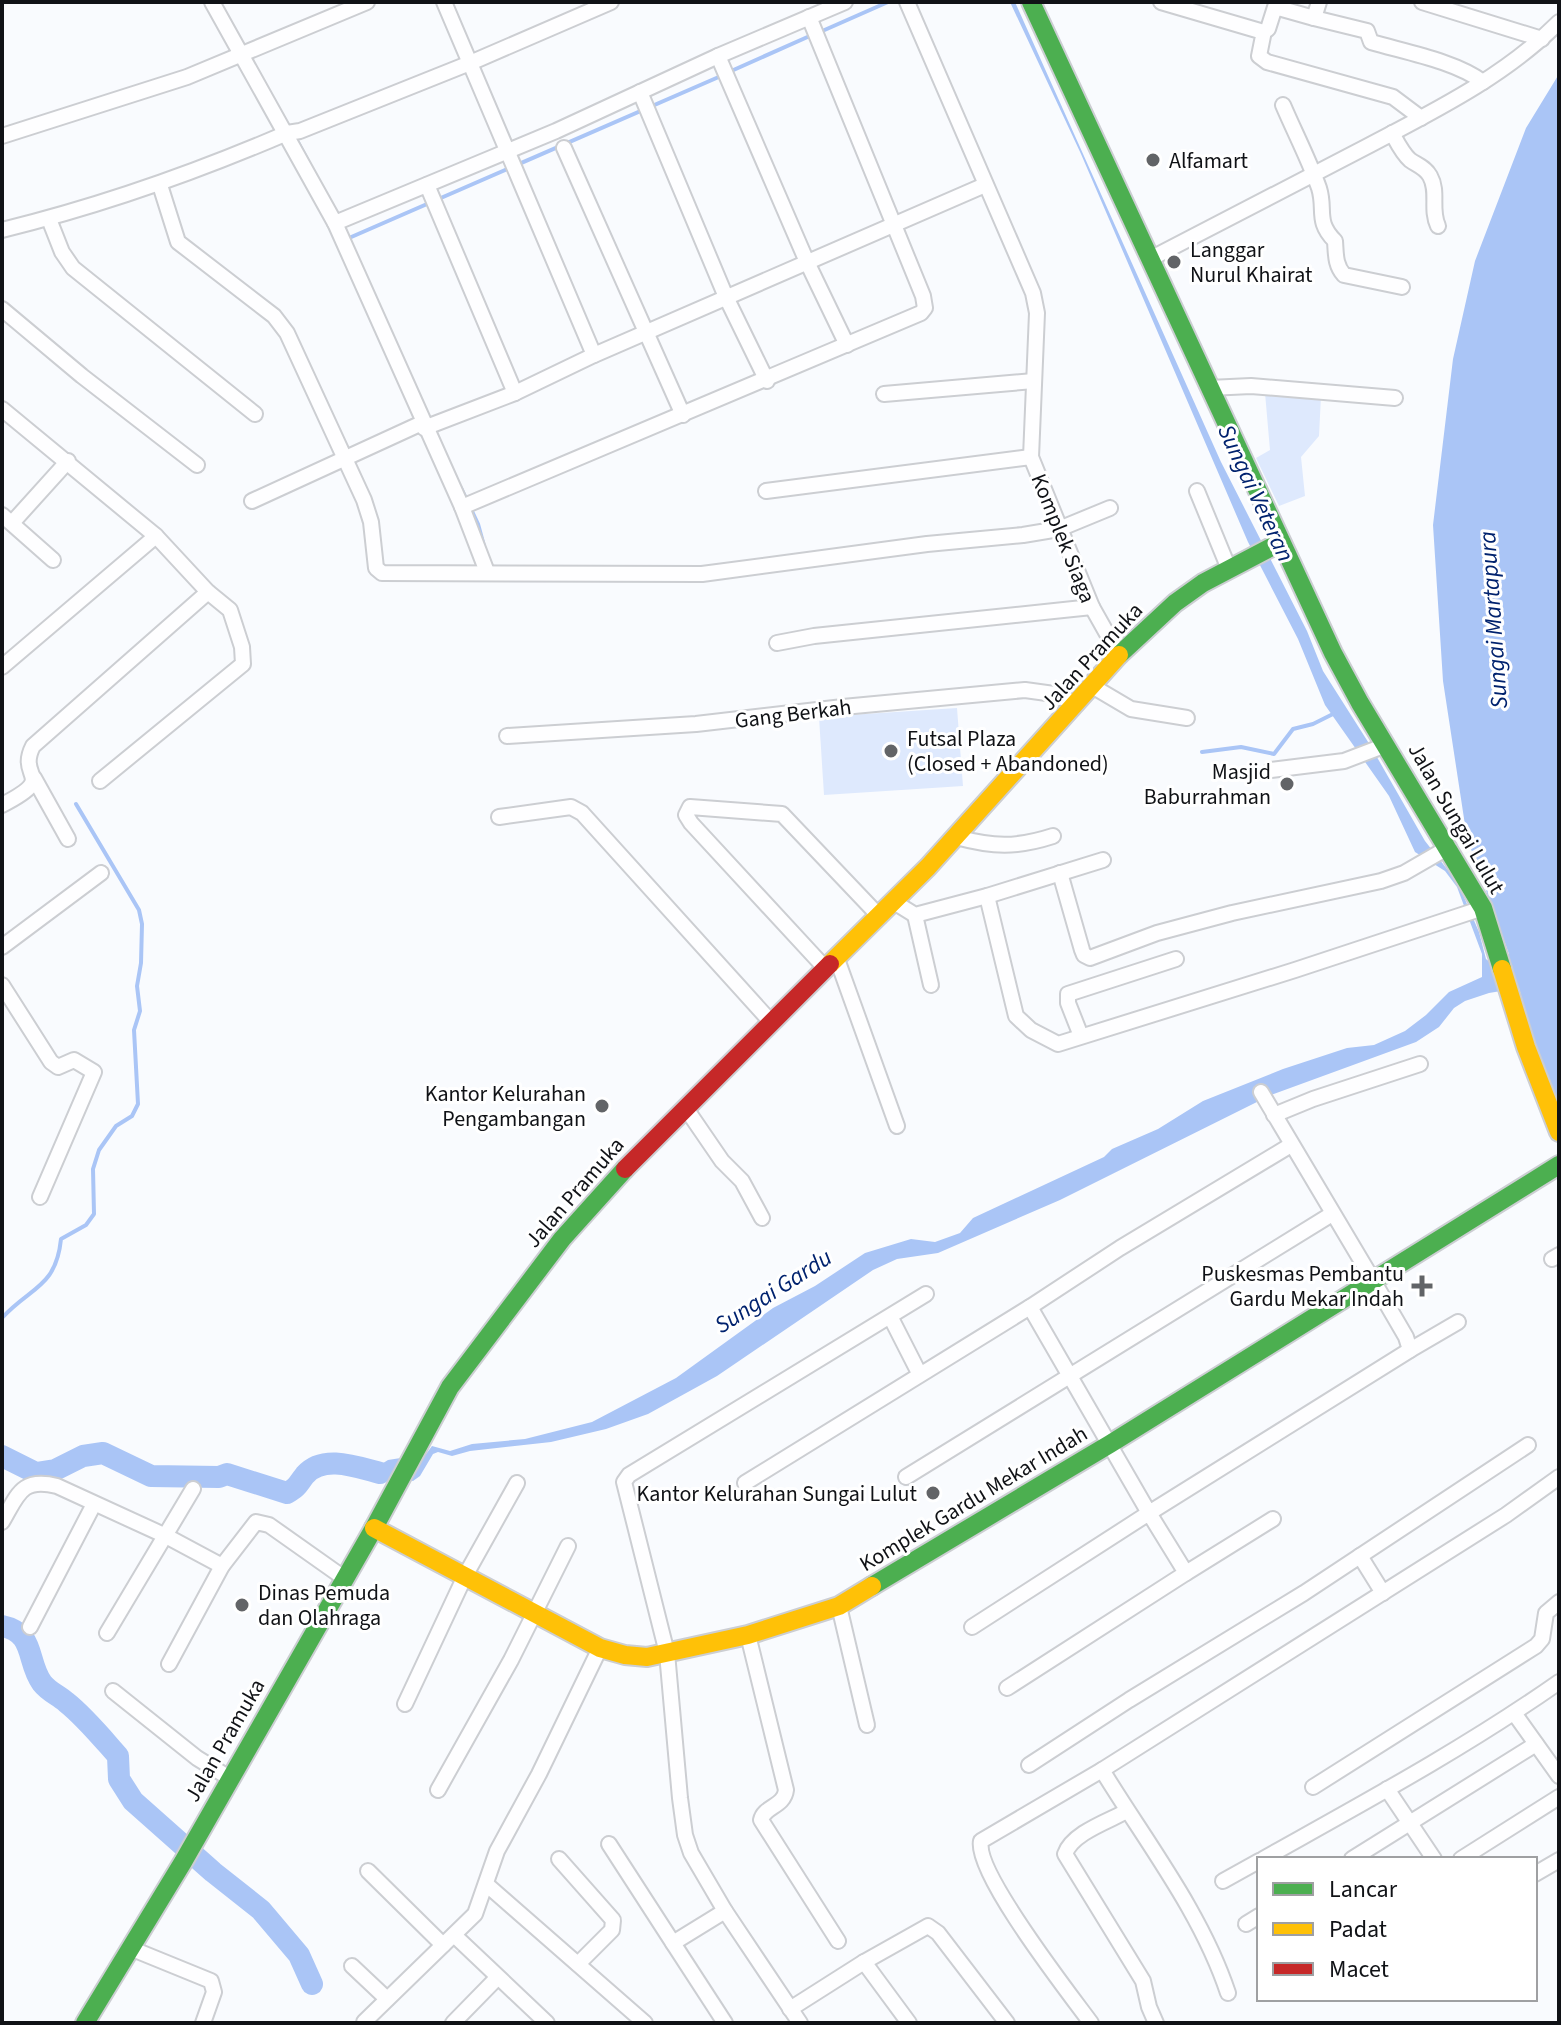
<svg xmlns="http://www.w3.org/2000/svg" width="1561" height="2025" font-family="'Source Sans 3',sans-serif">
  <rect width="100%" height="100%" fill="#f9fbfe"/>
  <g fill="#dee9fd">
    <path d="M1265,393l56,3 -2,40 -18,21 4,39 -26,10 -23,-48 14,-8z"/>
    <path d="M957,708l6,78 -139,9 -5,-78z"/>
  </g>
  <path fill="#aac5f6" d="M1010,2h5l206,460 86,169 16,40 47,74 55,96 33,42 21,49 7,27 5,4 18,-9 -42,-116 -24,-157 -10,-156 20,-166 22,-98 51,-133 33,-54v1037l-16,-32 -24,-91 -30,5 -24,8 -11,7 -15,19 -23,15 -145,53 -211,105 -122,53 -41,6 -24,11 -156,106 -69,38 -42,15 -55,13 -81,9 -18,5 -14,-4 -5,2 -13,22 -7,5 -16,-3 -19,1 -28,-8 2,-13 28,7 8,-5 38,-6 6,-8 18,5 22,-7 53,-5 67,-17 84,-44 97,-70 42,-22 50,-33 46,-14 24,3 25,-9 13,-15 131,-61 8,-8 46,-20 45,-28 80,-32 64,-21 27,-3 31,-14 21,-16 23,-23 33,-15v-23l-25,-67 -12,-16 -30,-19 -26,-56 -64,-91 -27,-66 -50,-97 -167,-388z"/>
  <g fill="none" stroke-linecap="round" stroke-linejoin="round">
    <g stroke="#aac5f6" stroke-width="4">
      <path d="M820,32l68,-30"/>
      <path d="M729,72l83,-37"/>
      <path d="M295,137l13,24"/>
      <path d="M349,238l372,-162"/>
      <path d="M461,488l17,36 6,22"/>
      <path d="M1202,752l39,-5 33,7 19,-25 20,-5 22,-11"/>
      <path d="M2,1318c28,-31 54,-30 59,-79l25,-14 8,-11 -1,-45 6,-19 17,-24 16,-10 6,-12 -4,-74 6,-19 -3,-25 4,-23 1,-39 -3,-14 -63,-106"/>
    </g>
    <g stroke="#aac5f6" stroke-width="22">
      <path d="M2,1456l34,17 19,-3 28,-14 20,-3 48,23 68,1 8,-3 60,19c12,-7 10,-8 18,-18 18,-21 52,-8 75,-2"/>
      <path d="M2,1626c34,7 24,35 40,57 7,9 16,12 24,19 19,15 36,36 52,54l1,23 14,22 80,71 48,38 38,45 13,29"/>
    </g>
    <g stroke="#ccced2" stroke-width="18">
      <g id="street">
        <path d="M212,2l123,221 127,284 25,65"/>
        <path d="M444,2l150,353"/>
        <path d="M907,2l126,291 4,20 -6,144 61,150 27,48"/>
        <path d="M1161,2l99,29 3,5 -4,20 8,6 126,35 28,21"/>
        <path d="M1422,2l120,37"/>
        <path d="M1314,18l53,13 4,11c34,10 84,19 112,40"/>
        <path d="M1262,33l6,-4 7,-22 39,11 5,-16"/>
        <path d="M718,56l89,206 40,83"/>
        <path d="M640,92l86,205 41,84"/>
        <path d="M1283,105c12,28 26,55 36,83 7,22 -4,33 16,53 1,13 0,24 9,34l58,12"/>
        <path d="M1392,133c5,9 10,20 18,27 7,5 15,7 20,16 9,16 0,33 8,50"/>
        <path d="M2,136l185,-59 180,-75"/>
        <path d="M564,148l119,267"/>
        <path d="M160,185l18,57 96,74 13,17 77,167 7,22 5,46 6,5 320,1 225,-30 96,-9 36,-6 51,-21"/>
        <path d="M427,185l88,208"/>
        <path d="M49,219l13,33 11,16 182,146"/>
        <path d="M335,223l221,-92 162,-75 127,-54"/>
        <path d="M2,230c98,-24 192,-57 285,-97l13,-2 170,-68 141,-61"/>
        <path d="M1150,259c72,-37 144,-74 216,-112 68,-36 138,-70 193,-125"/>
        <path d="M2,309l80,67 115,89"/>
        <path d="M1209,388l42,-2 144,12"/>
        <path d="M884,394l150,-13"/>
        <path d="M2,409l154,127 52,56 22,18 12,37 1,17 -143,117"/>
        <path d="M424,428l91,-35 79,-38 391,-170"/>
        <path d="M766,491l265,-34"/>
        <path d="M1197,491l32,78"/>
        <path d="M252,501l170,-78"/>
        <path d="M462,507l459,-194 4,-5 -2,-12 -114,-279"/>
        <path d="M2,515l51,45"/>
        <path d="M12,523l56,-62"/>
        <path d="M777,643l37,-7 278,-29"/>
        <path d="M2,667l154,-131"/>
        <path d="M1092,686l39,23 56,9"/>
        <path d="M507,736l189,-12 147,-17 182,-17 29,4 23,10"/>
        <path d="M1271,770l73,-9 42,-16"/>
        <path d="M34,778l34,61"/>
        <path d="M2,805c57,-29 14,-26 31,-59l175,-154"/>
        <path d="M499,817l72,-10 11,6 189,209"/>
        <path d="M956,837c37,10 60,11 97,-1"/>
        <path d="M1060,873l22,77 2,5 6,3 67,-25 75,-20 149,-32 23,-8 45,-26"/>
        <path d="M987,896l29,120 15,14 27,14 237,-74 188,-62"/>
        <path d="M894,902l21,13 72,-19 116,-36"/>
        <path d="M915,915l16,70"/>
        <path d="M2,947l99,-74"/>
        <path d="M837,959l60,167"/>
        <path d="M826,969l-135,-146 -5,-8 4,-8 92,7 98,103"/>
        <path d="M2,985l49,77 7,5 16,-7 20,12 -54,125"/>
        <path d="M1081,1036l-13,-33v-9l108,-35"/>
        <path d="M685,1107l37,54 20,20 20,37"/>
        <path d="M1274,1115l39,-16 107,-35"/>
        <path d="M1552,1259l7,-4"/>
        <path d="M1030,1307l119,206 261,-163 -4,-13 -32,-55 -113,-190"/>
        <path d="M891,1318l28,55"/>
        <path d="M1410,1350l48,-28"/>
        <path d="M906,1477l426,-263"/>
        <path d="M745,1483l285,-176 90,-59 171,-103"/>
        <path d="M2,1522c16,-27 19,-45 55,-36l109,50 56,30"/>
        <path d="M1360,1556l23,37"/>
        <path d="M1186,1573l87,-54"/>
        <path d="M839,1606l28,119"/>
        <path d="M30,1627l64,-123"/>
        <path d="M972,1627l177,-114 37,60 -179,115"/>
        <path d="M107,1633l86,-144"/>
        <path d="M748,1635l38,155c-2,17 -22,16 -25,30l77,121"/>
        <path d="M169,1664l53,-98 34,-44 13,3 75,53"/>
        <path d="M113,1691l84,67 34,21"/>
        <path d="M405,1704l60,-128 52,-93"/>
        <path d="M1514,1713l45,63"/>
        <path d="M1029,1765l100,-65 175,-107 224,-148"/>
        <path d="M1102,1770c44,72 99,142 126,223"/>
        <path d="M1313,1787l223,-141 6,-7 4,-26 13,-11"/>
        <path d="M1387,1789l47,70"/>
        <path d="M438,1790l73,-130 57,-114"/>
        <path d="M1127,1811c-18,10 -55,22 -62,43l78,127 6,26 7,16"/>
        <path d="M609,1844l64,99 52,-32"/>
        <path d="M559,1859l54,61 -1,10 -34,34"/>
        <path d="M1263,1859c100,-56 202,-111 296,-177"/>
        <path d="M1352,1859l184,-115"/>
        <path d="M1461,1859l98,-62"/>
        <path d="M368,1871l75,74"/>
        <path d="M1535,1874l24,-14"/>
        <path d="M1223,1881l36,-20"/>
        <path d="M486,1884l159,139"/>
        <path d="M1246,1924l13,-8"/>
        <path d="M454,1935l93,88"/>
        <path d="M673,1943l52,80"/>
        <path d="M130,1948l81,33 3,11 -11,31"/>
        <path d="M864,1962l45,61"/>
        <path d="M352,1966l35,33"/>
        <path d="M790,2009l74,-47 64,-36 10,7 69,90"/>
        <path d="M364,2022l111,-108 22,-63 42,-77 61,-126"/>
        <path d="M453,2023l44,-45"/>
        <path d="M800,2023l-75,-112 -34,-58 -6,-18 -5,-37 -13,-145 -43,-171 5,-7 297,-181"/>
        <path d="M1091,2023c-22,-30 -117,-151 -110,-182l121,-71 404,-255 53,-38"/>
      </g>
    </g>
    <g stroke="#ccced2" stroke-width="22">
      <g id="fast">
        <path d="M1031,2l302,651 27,50 123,205 19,61"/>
        <path d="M1119,655l56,-52 28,-20 78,-41"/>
        <path d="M872,1586l238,-142 449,-279"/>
        <path d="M85,2023l98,-161 191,-334 76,-141 112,-148 63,-70"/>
      </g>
    </g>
    <g stroke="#ccced2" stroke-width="22">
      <g id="slow">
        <path d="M830,964l98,-97 191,-212"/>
        <path d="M1502,969l24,78 33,85"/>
        <path d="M374,1528l226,120 25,7 22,2 101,-22 91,-29 33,-20"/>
      </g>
    </g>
    <g stroke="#ccced2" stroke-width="22">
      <path id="jam" d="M625,1169l205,-205"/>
    </g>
    <use href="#street" stroke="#fefeff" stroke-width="14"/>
    <use href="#fast" stroke="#4caf50" stroke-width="18"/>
    <use href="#slow" stroke="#ffc107" stroke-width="18"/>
    <use href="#jam" stroke="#c62828" stroke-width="18"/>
  </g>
  <g fill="#626467" stroke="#fff" stroke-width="3">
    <circle cx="1153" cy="160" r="8"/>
    <circle cx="1174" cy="262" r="8"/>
    <circle cx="891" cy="751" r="8"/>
    <circle cx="1287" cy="784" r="8"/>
    <circle cx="602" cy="1106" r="8"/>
    <path d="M1418 1274h8v8h8v8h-8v8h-8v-8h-8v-8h8z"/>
    <circle cx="933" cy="1493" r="8"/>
    <circle cx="242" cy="1605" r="8"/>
  </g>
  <g text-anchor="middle" stroke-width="6" stroke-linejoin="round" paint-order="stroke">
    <g font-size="22" fill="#101216" stroke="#fff" text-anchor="start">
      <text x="1169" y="168">Alfamart</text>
      <text x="1190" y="257">Langgar<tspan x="1190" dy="25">Nurul Khairat</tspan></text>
      <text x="907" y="746">Futsal Plaza<tspan x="907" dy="25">(Closed + Abandoned)</tspan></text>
      <text x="1271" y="779" text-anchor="end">Masjid<tspan x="1271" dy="25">Baburrahman</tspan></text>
      <text x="586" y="1101" text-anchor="end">Kantor Kelurahan<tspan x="586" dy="25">Pengambangan</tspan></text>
      <text x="1404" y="1281" text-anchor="end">Puskesmas Pembantu<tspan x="1404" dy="25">Gardu Mekar Indah</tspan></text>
      <text x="917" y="1501" text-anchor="end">Kantor Kelurahan Sungai Lulut</text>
      <text x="258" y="1600">Dinas Pemuda<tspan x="258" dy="25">dan Olahraga</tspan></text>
    </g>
    <g font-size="22" fill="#101216" stroke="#fff">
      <text transform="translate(1064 538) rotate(68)" y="8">Komplek Siaga</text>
      <text transform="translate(1091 656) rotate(-47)" y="8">Jalan Pramuka</text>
      <text transform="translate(793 713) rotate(-7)" y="8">Gang Berkah</text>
      <text transform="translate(1457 818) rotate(60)" y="8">Jalan Sungai Lulut</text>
      <text transform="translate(574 1192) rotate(-49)" y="8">Jalan Pramuka</text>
      <text transform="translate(973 1498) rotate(-31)" y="8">Komplek Gardu Mekar Indah</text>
      <text transform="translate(224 1740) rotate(-60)" y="8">Jalan Pramuka</text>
    </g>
    <g font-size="24" font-style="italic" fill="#00226e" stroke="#fff">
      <text transform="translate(1256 493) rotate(65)" y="8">Sungai Veteran</text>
      <text transform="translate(1493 620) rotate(-94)" y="8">Sungai Martapura</text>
      <text transform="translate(773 1291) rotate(-33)" y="8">Sungai Gardu</text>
    </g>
  </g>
  <rect width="1561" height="2025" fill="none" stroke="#101216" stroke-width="8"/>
  <rect x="1257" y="1857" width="280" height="144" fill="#ffffff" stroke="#9fa0a2" stroke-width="2"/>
  <rect x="1273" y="1883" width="40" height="12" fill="#4caf50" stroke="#9fa0a2" stroke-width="2"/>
  <text x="1329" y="1897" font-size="24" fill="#101216">Lancar</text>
  <rect x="1273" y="1923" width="40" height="12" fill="#ffc107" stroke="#9fa0a2" stroke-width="2"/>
  <text x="1329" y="1937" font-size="24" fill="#101216">Padat</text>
  <rect x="1273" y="1963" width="40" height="12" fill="#c62828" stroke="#9fa0a2" stroke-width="2"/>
  <text x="1329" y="1977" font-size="24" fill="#101216">Macet</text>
</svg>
